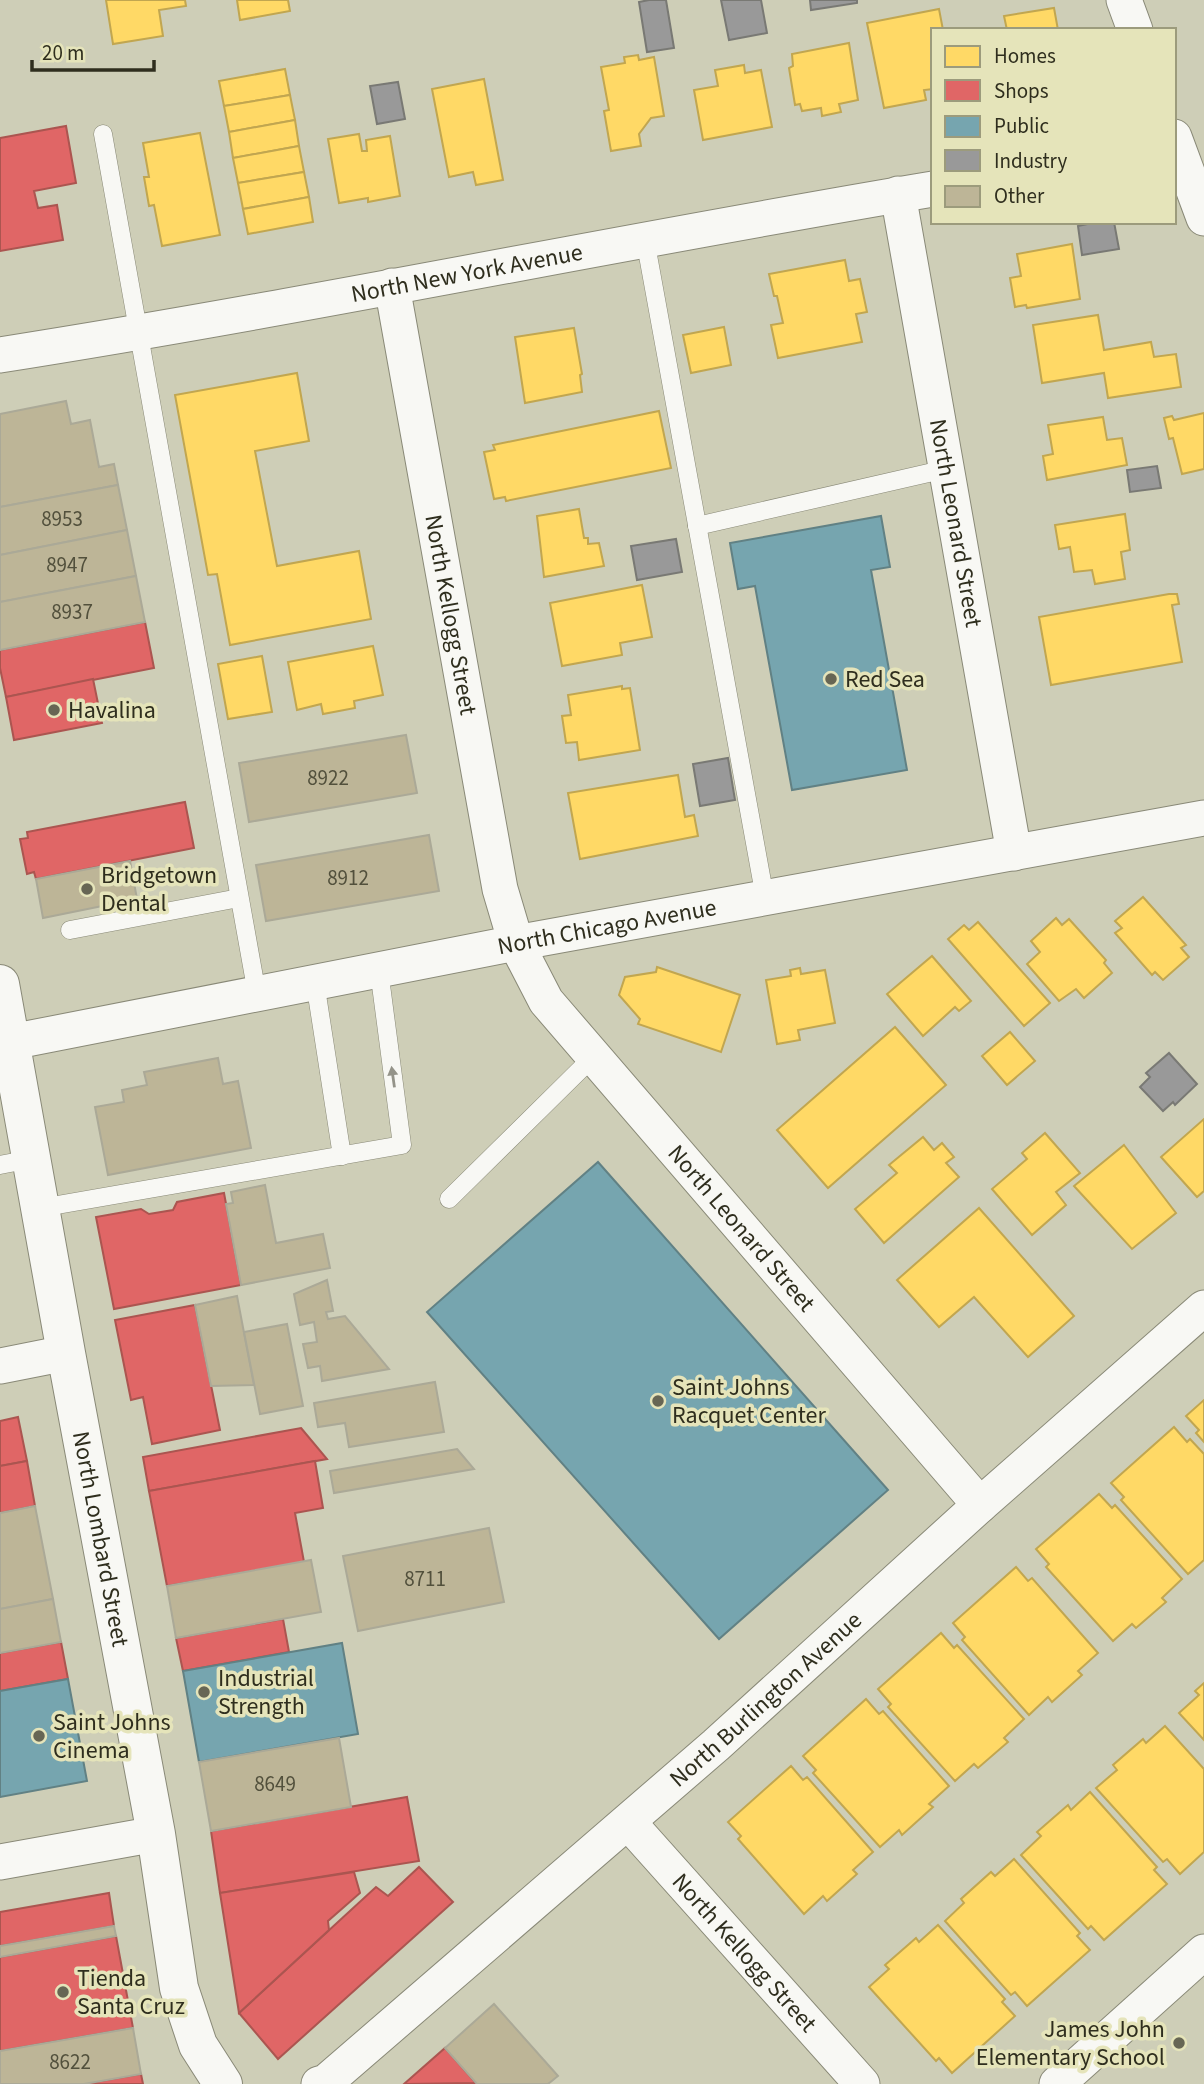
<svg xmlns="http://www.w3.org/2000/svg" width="1204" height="2084" font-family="'Source Sans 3',sans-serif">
  <rect width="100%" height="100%" fill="#ceceb7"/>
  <g fill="#ffd966" stroke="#c1a650" stroke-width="2">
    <path d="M106,0h79l1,6 -27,4 4,26 -50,8z"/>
    <path d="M237,0h51l2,11 -50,9z"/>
    <path d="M1054,8l4,22h-51l-3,-14z"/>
    <path d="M939,9l4,21h-10v59l-9,1 2,10 -42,8 -17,-85z"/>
    <path d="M849,43l9,57 -19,4 2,8 -19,4 -1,-8 -19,3 -2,-7 -5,1 -6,-37 4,-2 -1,-12z"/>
    <path d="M638,55l1,5 15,-3 10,59 -13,2 -12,16 2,12 -30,5 -7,-40 5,-1 -8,-43 24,-4 -1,-6z"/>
    <path d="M744,65l1,8 16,-3 11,57 -69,13 -9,-50 24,-4 -3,-16z"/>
    <path d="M285,69l5,26 -66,11 -5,-25z"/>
    <path d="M484,79l19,101 -27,5 -3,-13 -24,5 -17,-88z"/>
    <path d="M290,95l5,25 -66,12 -5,-26z"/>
    <path d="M295,120l4,26 -66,12 -4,-26z"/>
    <path d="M200,133l20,102 -58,11 -8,-41 -5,1 -5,-29h5l-6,-34z"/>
    <path d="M359,134l3,17h5l-1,-11 24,-4 10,60 -32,6v-4l-29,5 -11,-64z"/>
    <path d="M299,146l5,26 -66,11 -5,-25z"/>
    <path d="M304,172l5,25 -66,12 -5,-26z"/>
    <path d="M309,197l4,25 -65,12 -5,-25z"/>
    <path d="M1072,244l8,55 -53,9 -1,-3 -11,2 -5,-29 11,-2 -4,-22z"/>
    <path d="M845,260l4,21 11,-2 7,33 -11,2 6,28 -84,16 -7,-33 12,-2 -6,-27h-3l-5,-22z"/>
    <path d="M1098,315l6,35 47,-8 3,15 22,-3 5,33 -73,11 -4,-25 -62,10 -9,-58z"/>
    <path d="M724,327l7,38 -40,8 -8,-38z"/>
    <path d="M574,328l8,46 -2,1 2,17 -57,11 -10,-66z"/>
    <path d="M297,373l12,68 -54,10 22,115 82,-15 12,68 -141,26 -13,-71 -9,1 -33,-180z"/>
    <path d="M659,411l12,57 -165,33 -1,-4 -11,2 -10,-47 11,-2 -2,-5z"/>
    <path d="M1204,413v56l-22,5 -9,-36 -4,1 -5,-21 8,-2 2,4z"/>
    <path d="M1103,417l4,23 15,-2 5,27 -80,15 -4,-24 10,-2 -5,-29z"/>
    <path d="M579,509l5,29h4v6l11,-1 5,23 -60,11 -7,-61z"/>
    <path d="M1125,514l5,36 -9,2 4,27 -30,5 -3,-14 -18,2 -4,-25 -11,2 -4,-24z"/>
    <path d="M642,585l10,52 -32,6 2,12 -60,11 -12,-63z"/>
    <path d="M1169,594h8l2,10 -7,1 10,57 -131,23 -12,-68z"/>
    <path d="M373,646l10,49 -29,6 1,7 -32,6 -2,-10 -24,6 -9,-48z"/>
    <path d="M262,656l10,56 -44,7 -10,-55z"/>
    <path d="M622,686v3l8,-1 10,62 -61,10 -2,-18 -11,1 -4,-27 9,-1 -3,-20z"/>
    <path d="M678,775l7,42 9,-2 4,21 -118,23 -12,-66z"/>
    <path d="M1143,897l43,48 -5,3 8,9 -26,23 -8,-8 -3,3 -37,-42 7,-5 -7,-7z"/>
    <path d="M1056,918l6,7 7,-6 37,41 -2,3 8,10 -28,25 -8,-9 -17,12 -32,-37 13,-12 -9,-11z"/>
    <path d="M978,922l72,81 -26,23 -76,-87 16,-14 5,5z"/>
    <path d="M932,956l39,45 -12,10 -4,-4 -32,29 -36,-42z"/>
    <path d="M657,967l83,28 -19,57 -83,-28 2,-5 -21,-24 6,-18 31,-5z"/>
    <path d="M800,968l1,6 24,-4 10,53 -37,7 2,10 -23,4 -11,-64 25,-4 -1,-6z"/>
    <path d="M895,1027l51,58 -118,103 -51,-58z"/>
    <path d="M1010,1032l25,29 -28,24 -25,-29z"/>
    <path d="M1204,1119v72l-7,6 -36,-40z"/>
    <path d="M1045,1133l35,40 -24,19 10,13 -34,30 -40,-46 35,-30 -5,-6z"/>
    <path d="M923,1137l11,13 8,-7 12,14 -8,6 13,14 -75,66 -29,-34 42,-36 -8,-8z"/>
    <path d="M1124,1145l52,68 -44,36 -58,-63z"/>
    <path d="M979,1208l95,108 -46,41 -54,-60 -35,30 -42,-47z"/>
    <path d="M1204,1400v42l-8,-9 3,-3 -13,-14z"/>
    <path d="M1174,1427l13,15 3,-3 14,15v106l-16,14 -67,-74 3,-3 -13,-14z"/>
    <path d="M1099,1494l13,14 3,-3 67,74 -20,19 4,4 -30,26 -4,-4 -19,17 -67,-74 3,-3 -13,-15z"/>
    <path d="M1016,1567l12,14 4,-3 66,75 -20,18 4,4 -30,27 -4,-5 -19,18 -67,-75 3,-3 -12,-14z"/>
    <path d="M941,1633l13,15 3,-3 67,74 -20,19 4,4 -30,26 -4,-4 -19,17 -67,-74 3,-3 -13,-15z"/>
    <path d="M1204,1683v57l-25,-27 20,-18 -4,-4z"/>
    <path d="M866,1699l13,15 4,-3 66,75 -20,18 4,3 -31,28 -3,-5 -19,17 -67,-74 3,-3 -13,-14z"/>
    <path d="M1165,1726l39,43v83l-24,22 -13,-15 -4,3 -67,-74 21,-18 -4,-5 30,-26 3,4z"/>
    <path d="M791,1766l12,14 4,-3 66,75 -20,18 4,4 -30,27 -4,-5 -19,18 -66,-75 3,-3 -13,-14z"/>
    <path d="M1090,1792l67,75 -3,3 13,14 -63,56 -13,-14 -3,3 -67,-74 20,-19 -4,-4 31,-27 3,5z"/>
    <path d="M1014,1859l66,74 -3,3 13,14 -63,56 -12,-14 -4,3 -66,-74 19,-18 -3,-4 30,-27 4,4z"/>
    <path d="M938,1925l67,74 -3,3 13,14 -63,57 -13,-15 -3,3 -67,-74 20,-18 -4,-4 31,-27 3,4z"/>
  </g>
  <g fill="#e06666" stroke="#ab5550" stroke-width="2">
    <path d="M66,126l10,57 -42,8 4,17 19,-3 6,35 -63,11v-113z"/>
    <path d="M145,622l9,46 -148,29 -6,-29v-18z"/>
    <path d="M93,679l9,44 -88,17 -8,-43z"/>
    <path d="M185,802l9,46 -158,31 -2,-7 -7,2 -7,-35 8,-1 -1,-6z"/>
    <path d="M224,1193l17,92 -127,24 -18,-92 45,-8 8,5 24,-4 4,-8z"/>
    <path d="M195,1305l25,125 -68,14 -9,-47 -12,3 -16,-80z"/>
    <path d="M18,1417l9,44 -27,5v-45z"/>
    <path d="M301,1428l26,31 -178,32 -6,-34z"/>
    <path d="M27,1461l8,45 -35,7v-47z"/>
    <path d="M315,1461l8,47 -28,5 9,49 -137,24 -18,-95z"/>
    <path d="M283,1619l6,33 -106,19 -7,-33z"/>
    <path d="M61,1642l7,37 -68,12v-38z"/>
    <path d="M407,1797l12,64 -199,32 -9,-62z"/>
    <path d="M419,1867l34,35 -175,157 -39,-46 137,-126 12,9z"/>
    <path d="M354,1872l6,21 -32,28 1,9 -90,83 -19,-120z"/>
    <path d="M109,1893l5,33 -114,20v-34z"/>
    <path d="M116,1936l17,92 -133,23v-94z"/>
    <path d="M445,2048l31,35 -72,1z"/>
    <path d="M141,2074l2,10h-59z"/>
  </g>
  <g fill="#76a5af" stroke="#618184" stroke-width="2">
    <path d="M881,516l9,51 -19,3 36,200 -115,20 -37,-204 -17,3 -8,-46z"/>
    <path d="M598,1162l290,328 -169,149 -292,-327z"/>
    <path d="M342,1643l16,91 -159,28 -16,-91z"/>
    <path d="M68,1679l19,102 -87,16v-106z"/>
  </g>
  <g fill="#999" stroke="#797974" stroke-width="2">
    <path d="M649,0h17l8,48 -27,4 -8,-50z"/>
    <path d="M721,0h40l6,33 -38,7z"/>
    <path d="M810,0h47v3l-46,7z"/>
    <path d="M398,82l7,37 -28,5 -7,-38z"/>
    <path d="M1097,222h17l5,27 -37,6 -4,-29z"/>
    <path d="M1157,466l4,22 -31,4 -3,-22z"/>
    <path d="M676,539l6,33 -45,8 -6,-34z"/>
    <path d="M728,758l7,42 -35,6 -7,-42z"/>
    <path d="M1169,1053l28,31 -22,21 -2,-3 -10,9 -23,-24 10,-10 -4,-4z"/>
  </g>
  <g fill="#bdb597" stroke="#aba997" stroke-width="2">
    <path d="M66,401l5,23 19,-4 9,47 15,-3 4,21 -118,22v-93z"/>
    <path d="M118,485l9,45 -127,25v-48z"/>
    <path d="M127,530l9,46 -136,26v-47z"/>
    <path d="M136,576l9,46 -145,28v-48z"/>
    <path d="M406,735l11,58 -168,29 -10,-59z"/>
    <path d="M429,835l10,56 -173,30 -10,-56z"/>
    <path d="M130,861l7,38 -94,19 -7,-39z"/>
    <path d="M218,1058l5,26 15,-3 13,67 -143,27 -13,-68 29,-5 -2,-12 25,-5 -3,-13z"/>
    <path d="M265,1185l11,58 47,-9 7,34 -89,17 -15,-81 7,-1 -2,-11z"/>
    <path d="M327,1280l6,31 -7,1 2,7 17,-3 44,53 -67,12 -2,-15 -12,2 -5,-24 14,-2 -3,-20 -14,3 -6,-31z"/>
    <path d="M237,1296l17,89 -43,1 -16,-81z"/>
    <path d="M287,1324l16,82 -43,8 -16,-82z"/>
    <path d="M435,1382l9,50 -95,15 -4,-24 -27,4 -4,-24z"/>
    <path d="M457,1449l17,20 -140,24 -4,-22z"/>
    <path d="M35,1506l18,93 -53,10v-96z"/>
    <path d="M489,1528l15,74 -146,29 -15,-75z"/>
    <path d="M311,1560l10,52 -145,26 -9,-52z"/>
    <path d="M53,1599l8,43 -61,11v-44z"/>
    <path d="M339,1738l12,69 -140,24 -12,-69z"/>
    <path d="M114,1926l2,10 -116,21v-11z"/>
    <path d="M494,2004l64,72 -10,8h-71l-32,-36z"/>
    <path d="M133,2028l8,46 -57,10h-84v-33z"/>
  </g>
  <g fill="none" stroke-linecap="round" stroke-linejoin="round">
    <g stroke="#898977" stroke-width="19">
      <g id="lane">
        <path d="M103,134l154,860"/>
        <path d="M645,239l120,659"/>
        <path d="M697,526l249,-57"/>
        <path d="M70,930l169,-32"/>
        <path d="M315,982l27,174"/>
        <path d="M0,1165l31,-6"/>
        <path d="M449,1199l145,-143"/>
        <path d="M40,1208l362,-63 -23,-175"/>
      </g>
    </g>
    <g stroke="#898977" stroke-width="37">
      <g id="street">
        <path d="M1124,0l11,30"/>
        <path d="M1174,137l30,81"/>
        <path id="s1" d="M898,194l116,659"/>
        <path id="s2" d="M392,286l108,603 16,54 30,58 434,504"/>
        <path id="s3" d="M0,355c312,-49 621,-114 933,-166"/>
        <path id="s4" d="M11,1042l505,-99 688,-125"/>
        <path d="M0,1366l66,-13"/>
        <path id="s5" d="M628,1822l234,262"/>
        <path d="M0,1862l156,-28"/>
        <path id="s6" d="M319,2084l7,-2 390,-337 264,-240 224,-197"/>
        <path d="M1057,2084l147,-132"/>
      </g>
    </g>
    <g stroke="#898977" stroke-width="40">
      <g id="secondary">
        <path id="s7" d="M0,984l66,369 90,481 23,154 19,57 25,39"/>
      </g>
    </g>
    <use href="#lane" stroke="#f8f8f4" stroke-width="18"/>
    <use href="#street" stroke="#f8f8f4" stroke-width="35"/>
    <use href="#secondary" stroke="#f8f8f4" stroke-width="38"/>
  </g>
  <defs><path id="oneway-solid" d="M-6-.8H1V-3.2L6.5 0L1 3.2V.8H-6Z" transform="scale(1.75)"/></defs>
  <use fill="#949389" href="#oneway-solid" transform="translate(393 1077) rotate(-98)"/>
  <g fill="#676654" stroke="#e5e4ba" stroke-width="2.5">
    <circle cx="831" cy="679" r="7"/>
    <circle cx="54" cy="710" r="7"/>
    <circle cx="87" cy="889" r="7"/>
    <circle cx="658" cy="1401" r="7"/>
    <circle cx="204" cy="1692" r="7"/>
    <circle cx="39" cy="1736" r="7"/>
    <circle cx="63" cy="1992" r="7"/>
    <circle cx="1179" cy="2043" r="7"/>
  </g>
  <g text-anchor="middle" stroke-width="7" stroke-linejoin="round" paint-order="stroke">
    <g font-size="21" fill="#52503c">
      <text x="62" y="526">8953</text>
      <text x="67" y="572">8947</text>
      <text x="72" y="619">8937</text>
      <text x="328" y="785">8922</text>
      <text x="348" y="885">8912</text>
      <text x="425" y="1586">8711</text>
      <text x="275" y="1791">8649</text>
      <text x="70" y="2069">8622</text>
    </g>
    <g font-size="24" fill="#2f2e1e" stroke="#e5e4ba">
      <text dy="8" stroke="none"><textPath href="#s3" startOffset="474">North New York Avenue</textPath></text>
      <text dy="8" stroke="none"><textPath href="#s1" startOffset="334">North Leonard Street</textPath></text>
      <text dy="8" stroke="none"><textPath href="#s2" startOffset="334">North Kellogg Street</textPath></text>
      <text dy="8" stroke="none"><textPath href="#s4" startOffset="607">North Chicago Avenue</textPath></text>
      <text dy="8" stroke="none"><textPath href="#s2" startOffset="1034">North Leonard Street</textPath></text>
      <text dy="8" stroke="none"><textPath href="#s7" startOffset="564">North Lombard Street</textPath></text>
      <text dy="8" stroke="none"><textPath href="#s6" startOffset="590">North Burlington Avenue</textPath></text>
      <text dy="8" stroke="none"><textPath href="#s5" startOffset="175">North Kellogg Street</textPath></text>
    </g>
    <g font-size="24" fill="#2f2e1e" stroke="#e5e4ba" text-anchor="start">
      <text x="845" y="687">Red Sea</text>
      <text x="68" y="718">Havalina</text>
      <text x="101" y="883">Bridgetown<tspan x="101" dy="28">Dental</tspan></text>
      <text x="672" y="1395">Saint Johns<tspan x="672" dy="28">Racquet Center</tspan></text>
      <text x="218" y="1686">Industrial<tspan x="218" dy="28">Strength</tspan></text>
      <text x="53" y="1730">Saint Johns<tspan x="53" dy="28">Cinema</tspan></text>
      <text x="77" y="1986">Tienda<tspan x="77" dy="28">Santa Cruz</tspan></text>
      <text x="1165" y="2037" text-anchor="end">James John<tspan x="1165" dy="28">Elementary School</tspan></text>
    </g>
  </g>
  <rect x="931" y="28" width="245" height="196" fill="#e5e4ba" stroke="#9c9b7c" stroke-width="2"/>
  <rect x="945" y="46" width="35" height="21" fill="#ffd966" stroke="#9c9b7c" stroke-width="2"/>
  <text x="994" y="63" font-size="21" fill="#2f2e1e">Homes</text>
  <rect x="945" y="80" width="35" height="21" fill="#e06666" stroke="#9c9b7c" stroke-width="2"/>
  <text x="994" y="98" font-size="21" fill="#2f2e1e">Shops</text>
  <rect x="945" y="116" width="35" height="21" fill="#76a5af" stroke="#9c9b7c" stroke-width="2"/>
  <text x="994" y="133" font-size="21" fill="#2f2e1e">Public</text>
  <rect x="945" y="150" width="35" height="21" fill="#999999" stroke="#9c9b7c" stroke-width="2"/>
  <text x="994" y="168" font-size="21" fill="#2f2e1e">Industry</text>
  <rect x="945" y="186" width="35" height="21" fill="#bdb597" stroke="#9c9b7c" stroke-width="2"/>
  <text x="994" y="203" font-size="21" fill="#2f2e1e">Other</text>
  <path d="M32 60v10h122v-10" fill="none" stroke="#2f2e1e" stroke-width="3.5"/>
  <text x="42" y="60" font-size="21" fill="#2f2e1e" stroke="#e5e4ba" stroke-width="5" paint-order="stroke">20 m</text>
</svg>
